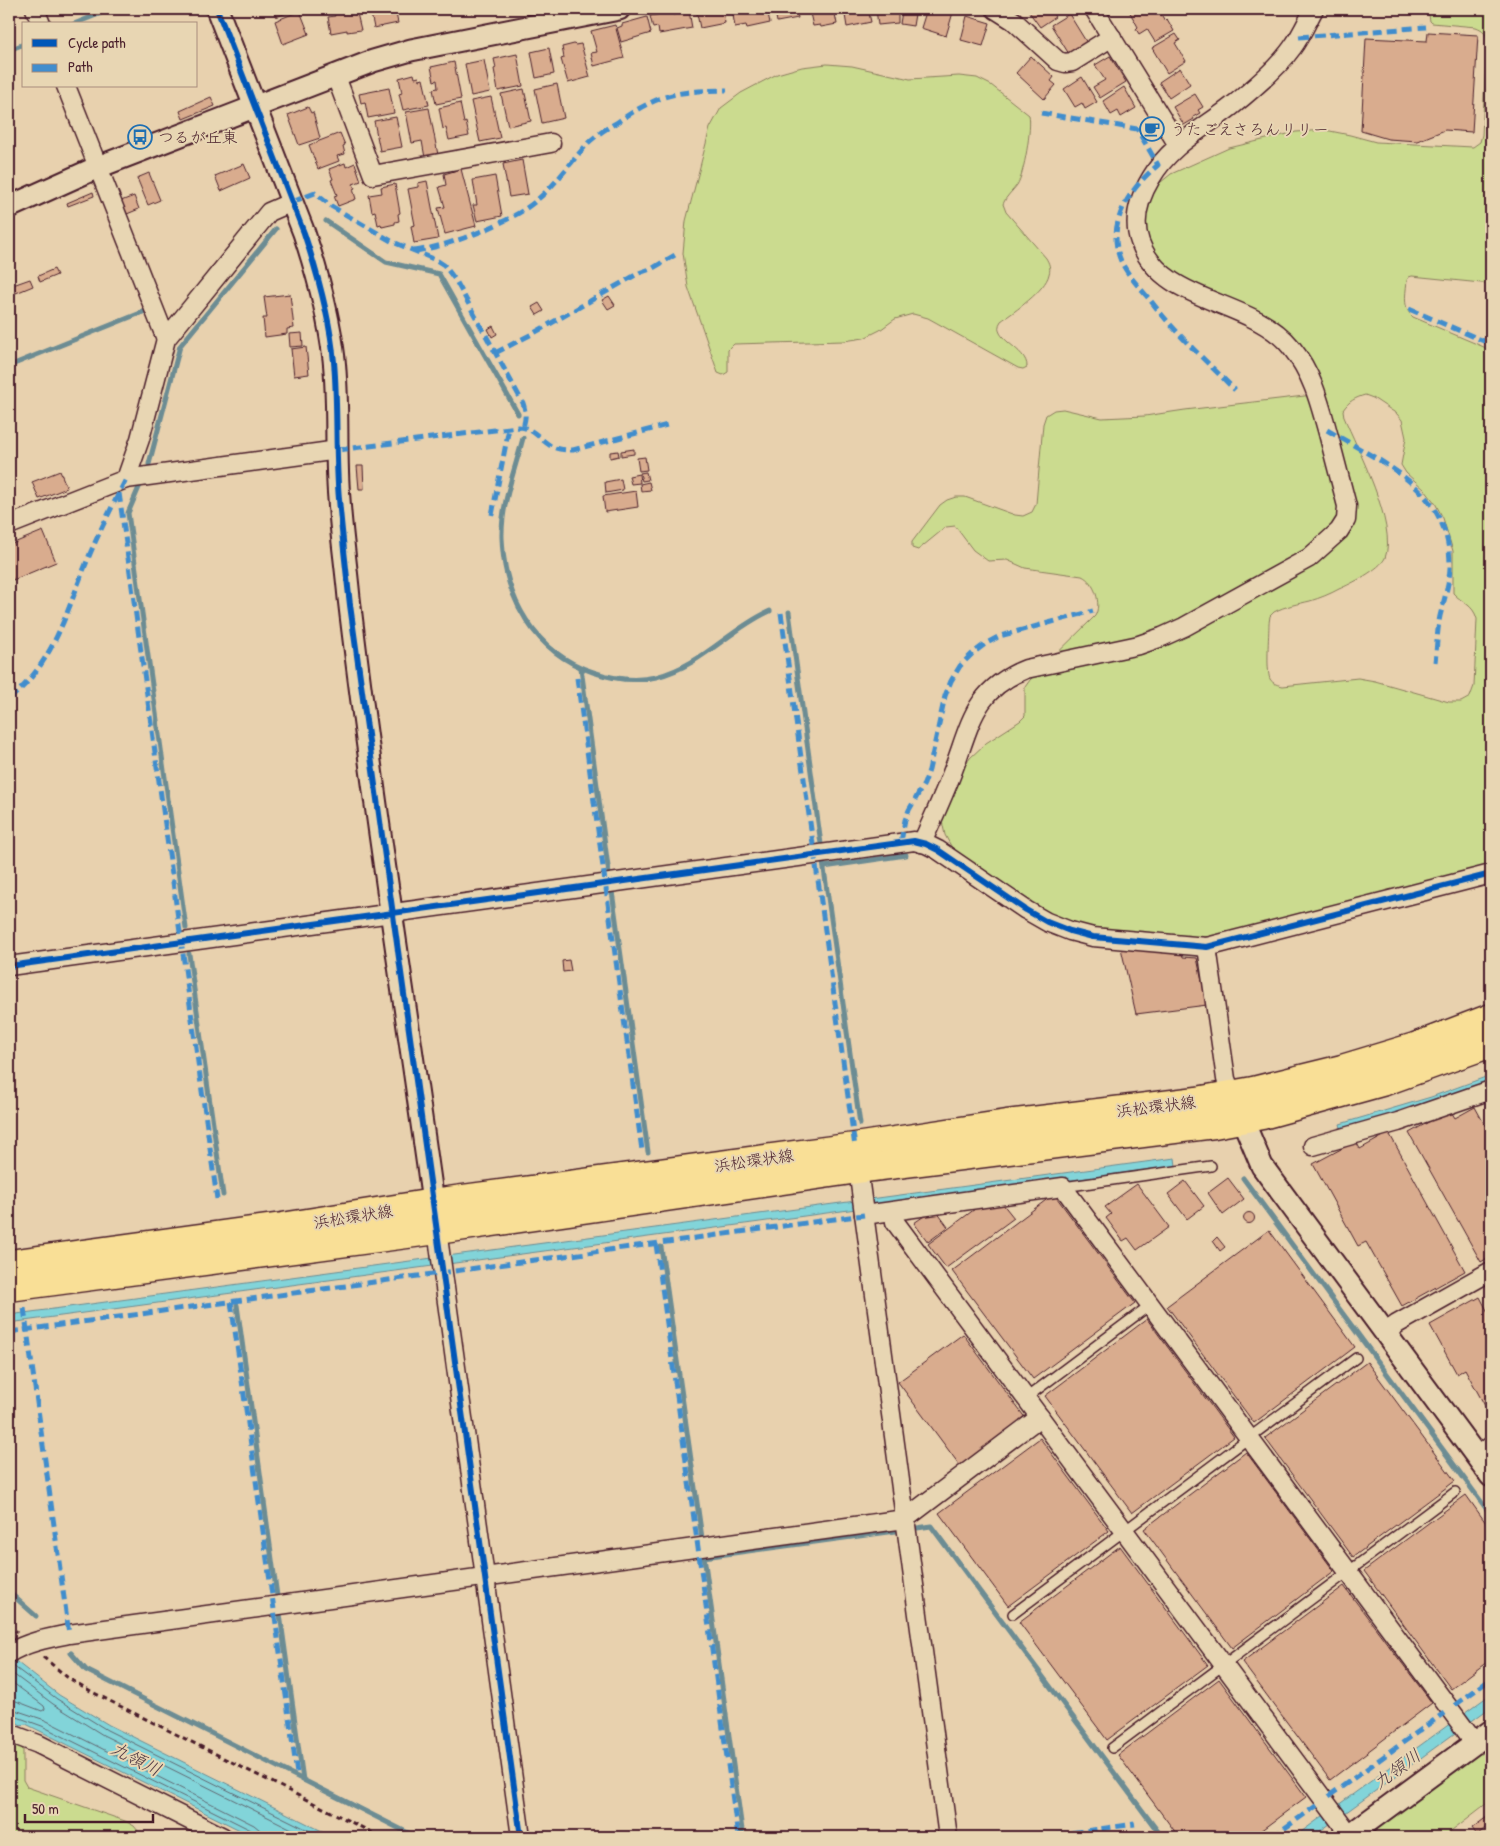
<svg xmlns="http://www.w3.org/2000/svg" width="1500" height="1846" font-family="'Patrick Hand','Klee One',sans-serif">
  <rect width="100%" height="100%" fill="#e8d1ae"/>
  <filter id="ink" filterUnits="userSpaceOnUse"><feTurbulence type="fractalNoise" baseFrequency=".02" numOctaves="2"/><feDisplacementMap in="SourceGraphic" scale="10" xChannelSelector="R" yChannelSelector="G"/><feConvolveMatrix kernelMatrix="1 2 1 2 8 2 1 2 1" color-interpolation-filters="sRGB"/></filter>
  <g filter="url(#ink)">
    <g fill="#cbdb8f" stroke="#8a7d5d" fill-rule="evenodd">
      <path d="M1428,9h63v275l-79,-8 -3,1 -2,3c-1,13 -5,28 6,37l78,33v516l-267,70 -19,2 -111,-8 -44,-14 -81,-53 -17,-15 -7,-13 -3,-14 3,-14 13,-30 12,-19 16,-15 34,-22 5,-5v-29l5,-7 65,-64c7,-12 0,-34 -13,-40l-57,-8 -18,-8 -19,1 -15,-11 -18,-24 -9,1 -28,23 -6,-2v-6l28,-37 7,-5 9,-3h9l50,18 8,1 9,-4 4,-8 7,-80 3,-9 8,-5 9,-1 39,9 43,-2 40,-6 128,-15 -7,-38 -138,-84 -25,-37 3,-33 10,-17 15,-12 58,-26 67,-16 29,-2 25,5 26,7 97,5 7,-5 2,-7 5,-94c-1,-8 -3,-11 -11,-14l-44,-4 -2,-2zM1365,395l8,3 24,16 5,6 4,18 -5,27 5,8 19,17 10,13 8,15 10,33v42c9,10 20,11 24,26l-3,67 -4,11 -9,5h-12l-74,-21 -17,-3 -75,8c-5,-1 -10,-2 -13,-7 -4,-10 -1,-44 -1,-56l1,-7 4,-4c11,-6 24,-8 36,-11 10,-3 20,-7 29,-12 12,-5 41,-20 46,-31 13,-32 -28,-110 -41,-141l-1,-7c6,-9 12,-12 22,-15z"/>
      <path d="M827,64l25,2 58,13 49,-3 18,2 14,7 38,30c3,12 -5,60 -12,70 -5,7 -11,11 -14,19l3,8 40,46c3,5 5,10 3,16 -3,16 -35,38 -48,47 -12,18 27,27 26,46l-4,2 -5,-1 -90,-50 -15,-4 -18,5 -15,11 -16,8 -20,3 -110,3 -6,6v22l-5,3 -5,-2 -30,-86 -5,-34 3,-32 24,-93 11,-20 20,-15 36,-19 25,-7z"/>
      <path d="M9,1739l10,5 4,6v30l4,7 98,34 9,5 9,11h-134z"/>
      <path d="M1491,1752v48l-48,37h-83l118,-83z"/>
    </g>
    <g fill="#82d4d9" stroke="#6c8c93">
      <path d="M1491,1075v8l-149,48 -2,-7 91,-27z"/>
      <path d="M1175,1158l1,8 -1167,157v-8z"/>
      <path d="M9,1656l50,39 50,30 225,112h-80l-214,-106 -14,-7 -5,1 -12,-7z"/>
      <path d="M1491,1694v13l-179,130h-18z"/>
    </g>
    <g fill="none" stroke-linecap="round" stroke-linejoin="round">
      <g stroke="#606771" stroke-width="1">
        <path d="M9,1663l48,36 50,31 215,107"/>
        <path d="M9,1671l44,33 50,31 205,102"/>
        <path d="M9,1680l35,26 1,3 -3,2 -26,-10 -7,-1"/>
        <path d="M9,1708l36,12 209,105 6,5 1,7"/>
        <path d="M9,1714l33,12 209,104 3,3 1,4"/>
      </g>
      <g stroke="#6c8c93" stroke-width="5">
        <path d="M74,24l37,-15"/>
        <path d="M9,50l15,-6"/>
        <path d="M326,221l60,41 53,12 79,140"/>
        <path d="M9,366l139,-56"/>
        <path d="M523,438c-8,32 -22,66 -21,100 2,60 33,115 91,134 20,7 42,10 63,5 47,-12 72,-47 114,-66"/>
        <path d="M149,464l31,-118 96,-117"/>
        <path d="M140,485l-12,28 58,415"/>
        <path d="M789,612l32,232"/>
        <path d="M581,668l28,206"/>
        <path d="M823,862l37,262"/>
        <path d="M824,867l82,-12"/>
        <path d="M612,891l36,261"/>
        <path d="M189,954l34,241"/>
        <path d="M1243,1178l248,337"/>
        <path d="M661,1247l41,291"/>
        <path d="M237,1305l40,291"/>
        <path d="M917,1528l14,-2 231,311"/>
        <path d="M704,1556l39,281"/>
        <path d="M704,1557l192,-26"/>
        <path d="M9,1592l27,24"/>
        <path d="M280,1614l23,166"/>
        <path d="M71,1653l15,17 330,167"/>
      </g>
    </g>
    <g fill="#d9ac8e" stroke="#4a1f2b">
      <path d="M273,9h24l-21,8z"/>
      <path d="M334,9h22l5,21 -14,2v-2l-16,3 -3,-16 7,-1z"/>
      <path d="M370,9h25l3,14 -24,5z"/>
      <path d="M471,9h23l-23,4z"/>
      <path d="M696,9h27l2,14 -25,5z"/>
      <path d="M732,9h35l3,14 -23,5 -1,-3 -11,2z"/>
      <path d="M773,9h23l2,9 -21,4 -2,-11h-2z"/>
      <path d="M809,9h25l3,15 -16,3 -1,-2 -7,1z"/>
      <path d="M844,9h24l3,13 -24,5z"/>
      <path d="M876,9h22v14l-20,2z"/>
      <path d="M929,9h25l-8,27 -25,-8 5,-16h2z"/>
      <path d="M1027,9h23l5,8 -15,10z"/>
      <path d="M1128,9h30l7,12 2,-2 7,12 -19,11 -8,-13 -8,5 -3,-5 2,-2z"/>
      <path d="M300,11l9,23 -26,10 -8,-23z"/>
      <path d="M689,11l3,17 -33,6 -1,-7 -5,1 -3,-12 23,-4v3z"/>
      <path d="M902,11l13,3 -2,12 -13,-2z"/>
      <path d="M1069,14l18,29 -18,11 -18,-29z"/>
      <path d="M967,16l23,7 -7,23 -22,-6z"/>
      <path d="M647,17l4,16 -30,9 -4,-14 5,-2v-2z"/>
      <path d="M615,25l9,33 -30,8 -3,-13 6,-1 -6,-21z"/>
      <path d="M1428,32l50,3 -6,97 -27,-2 -28,11 -29,-2 -27,-8 5,-93 61,3z"/>
      <path d="M1176,34l4,6 -5,3 11,18 -19,12 -15,-25z"/>
      <path d="M574,44l1,1 6,-1 9,33 -22,6 -7,-24 3,-1 -2,-11z"/>
      <path d="M549,48l5,26 -18,4 -5,-26z"/>
      <path d="M517,54l6,32 -25,5 -4,-22 2,-1 -2,-9z"/>
      <path d="M1031,56l23,21 -3,4 5,4 -12,14 -28,-26z"/>
      <path d="M1110,56l16,26 -26,16 -7,-11 12,-7 -10,-15z"/>
      <path d="M484,60l6,32 -19,4 -6,-32z"/>
      <path d="M454,62l7,37 -25,5 -3,-15 5,-1 -1,-8 -3,1 -3,-14z"/>
      <path d="M1180,68l10,16 -21,14 -10,-16z"/>
      <path d="M414,74l1,4 4,-1 1,3 3,-1 6,26 -26,5 -4,-16 3,-1 -3,-15z"/>
      <path d="M1082,77l15,25 -12,7 -3,-6 -7,4 -11,-18z"/>
      <path d="M557,84l7,34 -22,5 -7,-34z"/>
      <path d="M1124,87l12,21 -15,9 -3,-6 -7,4 -8,-14z"/>
      <path d="M389,88l5,25 -26,5 -3,-16 -4,1 -2,-9z"/>
      <path d="M524,89l7,32 -23,5 -7,-32z"/>
      <path d="M1195,94l8,13 -5,3 2,3 -7,4 1,2 -10,6 -11,-18z"/>
      <path d="M211,97l4,9 -32,13 -3,-8z"/>
      <path d="M491,97l9,41 -20,4 -9,-41z"/>
      <path d="M460,103l4,20 2,-1 3,14 -20,4 -3,-12 -3,1 -4,-21z"/>
      <path d="M308,107l3,6 2,-1 7,26 -21,7 -11,-30z"/>
      <path d="M429,108l9,47 -13,3 -3,-17 -10,2 -6,-31z"/>
      <path d="M396,117l6,30 -22,4 -6,-30z"/>
      <path d="M1152,119l9,14 -9,5 -8,-14z"/>
      <path d="M340,133l5,12 -2,1 2,8 -8,2 2,5 -21,8 -9,-24z"/>
      <path d="M522,160l6,34 -19,3 -6,-33z"/>
      <path d="M345,163l1,4 9,-4 6,18 -8,3 2,4 -2,1 3,10 -18,7 -4,-10 3,-1 -6,-15 2,-1 -4,-10z"/>
      <path d="M244,164l6,14 -29,13 -6,-15z"/>
      <path d="M461,169l15,57 -31,8 -7,-26 7,-1 -6,-20 7,-2 -2,-11z"/>
      <path d="M149,173l11,27 -12,5 -11,-27z"/>
      <path d="M495,176l7,40 -25,5 -4,-16h4l-4,-25z"/>
      <path d="M427,181l11,58 -24,4 -3,-17 4,-1 -7,-36 10,-2v-4z"/>
      <path d="M395,184l5,29 -2,1 1,7 -4,1v2l-13,3 -1,-3 -3,1 -3,-14 -3,1 -3,-17 13,-2 -1,-6z"/>
      <path d="M93,192l1,4 -26,10 -1,-3z"/>
      <path d="M134,196l5,13 -12,5 -6,-13z"/>
      <path d="M54,269l3,6 -17,7 -2,-6z"/>
      <path d="M30,279l3,7 -17,7 -3,-8z"/>
      <path d="M290,294l4,34 -7,1v5l-22,3 -2,-19h4l-3,-21z"/>
      <path d="M609,296l6,9 -7,4 -6,-9z"/>
      <path d="M539,303l5,8 -7,4 -5,-8z"/>
      <path d="M493,326l4,8 -5,3 -4,-8z"/>
      <path d="M302,333l1,13 -13,1 -1,-13z"/>
      <path d="M306,347l3,27 -15,2 -3,-27z"/>
      <path d="M634,449v5l-13,2v-5z"/>
      <path d="M618,451l1,5 -9,2v-6z"/>
      <path d="M645,457l2,13 -8,1 -2,-13z"/>
      <path d="M357,466h6l1,23h-5z"/>
      <path d="M60,471l7,17 -28,11 -7,-17z"/>
      <path d="M646,472l2,8 -6,1 -2,-8z"/>
      <path d="M639,474l1,9 -9,1 -2,-8z"/>
      <path d="M621,479l2,11 -17,3 -1,-11z"/>
      <path d="M649,482l2,8 -10,1 -1,-7z"/>
      <path d="M636,491l2,16 -33,5 -2,-16z"/>
      <path d="M43,531l13,31 -43,18 -4,-10v-25z"/>
      <path d="M1121,948l61,5 1,4 14,1 10,47 -71,9z"/>
      <path d="M569,960l2,11 -8,1 -1,-11z"/>
      <path d="M1475,1107l16,29v120l-10,6 -72,-129 41,-23 5,8z"/>
      <path d="M1389,1133l76,138 -63,35 -36,-64 -8,4 -45,-82 43,-23 4,8z"/>
      <path d="M1228,1178l16,21 -21,16 -15,-22z"/>
      <path d="M1185,1181l19,25 -17,13 -19,-25z"/>
      <path d="M1137,1184l32,43 -32,23 -9,-12 -5,3 -17,-23 5,-4 -6,-7z"/>
      <path d="M1054,1194l81,109 -102,76 -81,-108z"/>
      <path d="M1002,1203l12,15 -68,50 -18,-24 51,-38z"/>
      <path d="M937,1212l11,15 -20,15 -14,-19 13,-9z"/>
      <circle cx="1249" cy="1218" r="5.5"/>
      <path d="M1269,1230l86,117 -101,76 -87,-117z"/>
      <path d="M1217,1237l8,10 -5,4 -7,-10z"/>
      <path d="M1480,1297l11,21v99l-26,-48 -8,5 -27,-49z"/>
      <path d="M1147,1319l87,118 -102,76 -87,-117z"/>
      <path d="M963,1334l63,85 -65,48 -63,-85z"/>
      <path d="M1367,1362l88,119 -102,76 -88,-119z"/>
      <path d="M1040,1438l69,93 -101,75 -69,-93z"/>
      <path d="M1246,1452l88,119 -102,77 -88,-119z"/>
      <path d="M1466,1495l25,35v129l-40,30 -87,-118z"/>
      <path d="M1120,1546l88,119 -101,75 -88,-118z"/>
      <path d="M1344,1586l88,117 -102,77 -88,-118z"/>
      <path d="M1219,1679l87,118 -54,40h-73l-61,-82z"/>
      <path d="M1491,1814v9l-14,12 -5,-7z"/>
    </g>
    <g fill="none" stroke-linecap="round" stroke-linejoin="round">
      <g stroke="#4a1f2b" stroke-width="12">
        <g id="service">
          <path d="M1063,1187l148,-21"/>
          <path d="M1026,1398l124,-93"/>
          <path d="M1013,1614l343,-256"/>
          <path d="M1112,1748l343,-256"/>
        </g>
      </g>
      <g stroke="#4a1f2b" stroke-width="21">
        <g id="minor">
          <path d="M35,9l6,15"/>
          <path d="M995,9l19,12 44,40 7,2 7,-1 40,-25"/>
          <path d="M1094,9l84,136"/>
          <path d="M335,74l38,101 178,-32"/>
          <path d="M66,86l100,253"/>
          <path d="M126,479l14,-40 26,-100 103,-127 23,-10"/>
          <path d="M9,525l117,-46 212,-29"/>
          <path d="M922,843c10,-23 21,-46 30,-70 19,-49 21,-83 74,-104l113,-24 23,-8 22,-10 125,-69 30,-27 7,-11 1,-14c-6,-23 -12,-46 -18,-69 -9,-33 -16,-63 -38,-90 -40,-49 -128,-42 -151,-105 -8,-22 -1,-44 11,-64 19,-33 52,-49 81,-72 20,-16 45,-37 60,-58 9,-12 15,-26 22,-39"/>
          <path d="M1207,947l19,132 6,16"/>
          <path d="M9,966l905,-125 12,3 12,6 88,60 21,12 23,9 23,6 114,10 284,-73"/>
          <path d="M1313,1146l85,-24 93,-32"/>
          <path d="M858,1169l90,668"/>
          <path d="M894,1211l1,11 455,613"/>
          <path d="M864,1215l199,-28 412,556"/>
          <path d="M437,1230l84,607"/>
          <path d="M1385,1333l12,-9 94,-53"/>
          <path d="M1476,1457l15,-11"/>
          <path d="M9,1653c18,-11 40,-15 60,-19l836,-115 135,-102"/>
          <path d="M9,1733l29,11 185,93"/>
        </g>
      </g>
      <g stroke="#4a1f2b" stroke-width="25">
        <g id="tertiary">
          <path d="M217,9l87,224c14,42 25,83 30,126 5,47 1,94 5,140 2,33 7,66 10,99 24,207 58,413 86,619"/>
          <path d="M9,207l89,-40 275,-106 38,-11 208,-41"/>
          <path d="M1236,1104l26,62 229,310"/>
          <path d="M1347,1837l144,-106"/>
        </g>
      </g>
      <g stroke="#4a1f2b" stroke-width="31">
        <g id="primary">
          <path d="M9,1264l273,-37 151,-24 422,-56 152,-23 190,-23 56,-10 89,-22 73,-22 76,-29"/>
          <path d="M9,1287l428,-57 421,-61 356,-45 48,-9 123,-34 106,-38"/>
        </g>
      </g>
      <g stroke="#4a1f2b" stroke-width="3" stroke-dasharray="5 4" stroke-linecap="butt">
        <path d="M9,1624l8,8"/>
        <path d="M43,1657l24,20 27,16 287,144"/>
      </g>
      <use href="#service" stroke="#e8d6b3" stroke-width="9"/>
      <use href="#minor" stroke="#e8d6b3" stroke-width="18"/>
      <use href="#tertiary" stroke="#e8d6b3" stroke-width="21"/>
      <use href="#primary" stroke="#f9df96" stroke-width="28"/>
      <g stroke="#418dcd" stroke-width="5" stroke-dasharray="10 5" stroke-linecap="butt">
        <path d="M1299,37l127,-10"/>
        <path d="M1041,113l96,16 21,36c-28,23 -53,59 -37,96 7,15 20,28 30,40 25,33 55,60 84,89"/>
        <path d="M292,202l23,-9 16,13 62,36 43,18 8,5 12,16 67,122c3,9 3,15 0,24"/>
        <path d="M415,251c34,-5 96,-28 122,-51 20,-17 34,-38 51,-57 9,-9 20,-15 31,-22 42,-28 59,-30 108,-31"/>
        <path d="M1409,309l82,35"/>
        <path d="M495,353l39,-20 105,-60 14,-5 22,-13"/>
        <path d="M1327,430c57,34 124,59 123,138 -1,17 -6,32 -10,48 -3,15 -3,31 -5,46"/>
        <path d="M338,450l180,-23c16,0 22,14 35,20 6,3 13,3 20,3l98,-26"/>
        <path d="M119,493l98,706"/>
        <path d="M492,515l17,-87"/>
        <path d="M781,613l74,534"/>
        <path d="M577,678l65,472"/>
        <path d="M9,699c48,-37 60,-98 84,-152 10,-23 22,-46 33,-68"/>
        <path d="M901,842l4,-22 4,-10 15,-26 5,-14 16,-74 6,-15 9,-15 12,-12 13,-10 15,-8 93,-25"/>
        <path d="M656,1244l82,593"/>
        <path d="M231,1302l66,472"/>
        <path d="M24,1308l45,326"/>
        <path d="M9,1332l855,-117"/>
        <path d="M1455,1705l36,-26"/>
        <path d="M1329,1796l115,-83"/>
        <path d="M1042,1837l93,-13"/>
        <path d="M1272,1837l47,-33"/>
      </g>
      <g stroke="#e8d6b3" stroke-width="9">
        <g id="cycleway">
          <path d="M217,9l87,224c14,42 26,85 30,129 4,46 1,92 5,137 3,35 7,70 11,106l171,1232"/>
          <path d="M9,966l905,-125 12,3 12,6 88,60 21,12 23,9 23,6 114,10 284,-73"/>
        </g>
      </g>
      <use href="#cycleway" stroke="#0057b8" stroke-width="6"/>
    </g>
  </g>
  <defs>
    <g id="cafe-ring" transform="scale(1.25)"><circle r="9.5" fill="#e8d6b3" stroke="#1f6fb2" stroke-width="1.5"/><path d="M-5.5-4.5H6V0H3Q3 3.5 0 3.5H-2.5Q-5.5 3.5-5.5 0ZM3-3.2v2h1.7v-2ZM-6 4.5H4V6H-6Z" fill="#1f6fb2"/></g>
    <g id="bus-ring" transform="scale(1.25)"><circle r="9.5" fill="#e8d6b3" stroke="#1f6fb2" stroke-width="1.5"/><path d="M-5-6H5V4H4V6H2V4H-2V6H-4V4H-5ZM-3.5-4V0h7V-4ZM-3.5 1.2v1.5H-2V1.2ZM2 1.2v1.5H3.5V1.2Z" fill="#1f6fb2"/></g>
  </defs>
  <g fill-rule="evenodd">
    <use href="#cafe-ring" x="1152" y="129"/>
    <use href="#bus-ring" x="140" y="137"/>
  </g>
  <g text-anchor="middle" stroke-width="4" stroke-linejoin="round" paint-order="stroke">
    <g font-size="16" fill="#4a1f2b" stroke="#e8d6b3" text-anchor="start">
      <text x="1170" y="135">うたごえさろんリリー</text>
      <text x="158" y="143">つるが丘東</text>
    </g>
    <g font-size="16" fill="#4a1f2b" stroke="#e8d6b3">
      <text transform="translate(1156 1106) rotate(-7)" y="6">浜松環状線</text>
      <text transform="translate(754 1160) rotate(-8)" y="6">浜松環状線</text>
      <text transform="translate(353 1216) rotate(-9)" y="6">浜松環状線</text>
    </g>
    <g font-size="18" font-style="italic" fill="#523a45" stroke="#e8d6b3">
      <text transform="translate(136 1759) rotate(27)" y="6">九領川</text>
      <text transform="translate(1397 1769) rotate(-36)" y="6">九領川</text>
    </g>
  </g>
  <rect width="1500" height="1846" fill="none" stroke="#e8d6b3" stroke-width="30"/>
  <rect x="15" y="15" width="1470" height="1816" fill="none" stroke="#4a1f2b" stroke-width="2" filter="url(#ink)"/>
  <rect x="22" y="22" width="175" height="65" fill="#e8d6b3" stroke="#a98d7d"/>
  <rect x="32" y="39" width="25" height="8" fill="#0057b8" stroke="#a98d7d"/>
  <text x="68" y="48" font-size="15" fill="#4a1f2b">Cycle path</text>
  <rect x="32" y="64" width="25" height="8" fill="#418dcd" stroke="#a98d7d"/>
  <text x="68" y="72" font-size="15" fill="#4a1f2b">Path</text>
  <path d="M25 1814v8h128v-8" fill="none" stroke="#4a1f2b" stroke-width="2.5"/>
  <text x="32" y="1814" font-size="15" fill="#4a1f2b" stroke="#e8d6b3" stroke-width="4" paint-order="stroke">50 m</text>
</svg>
